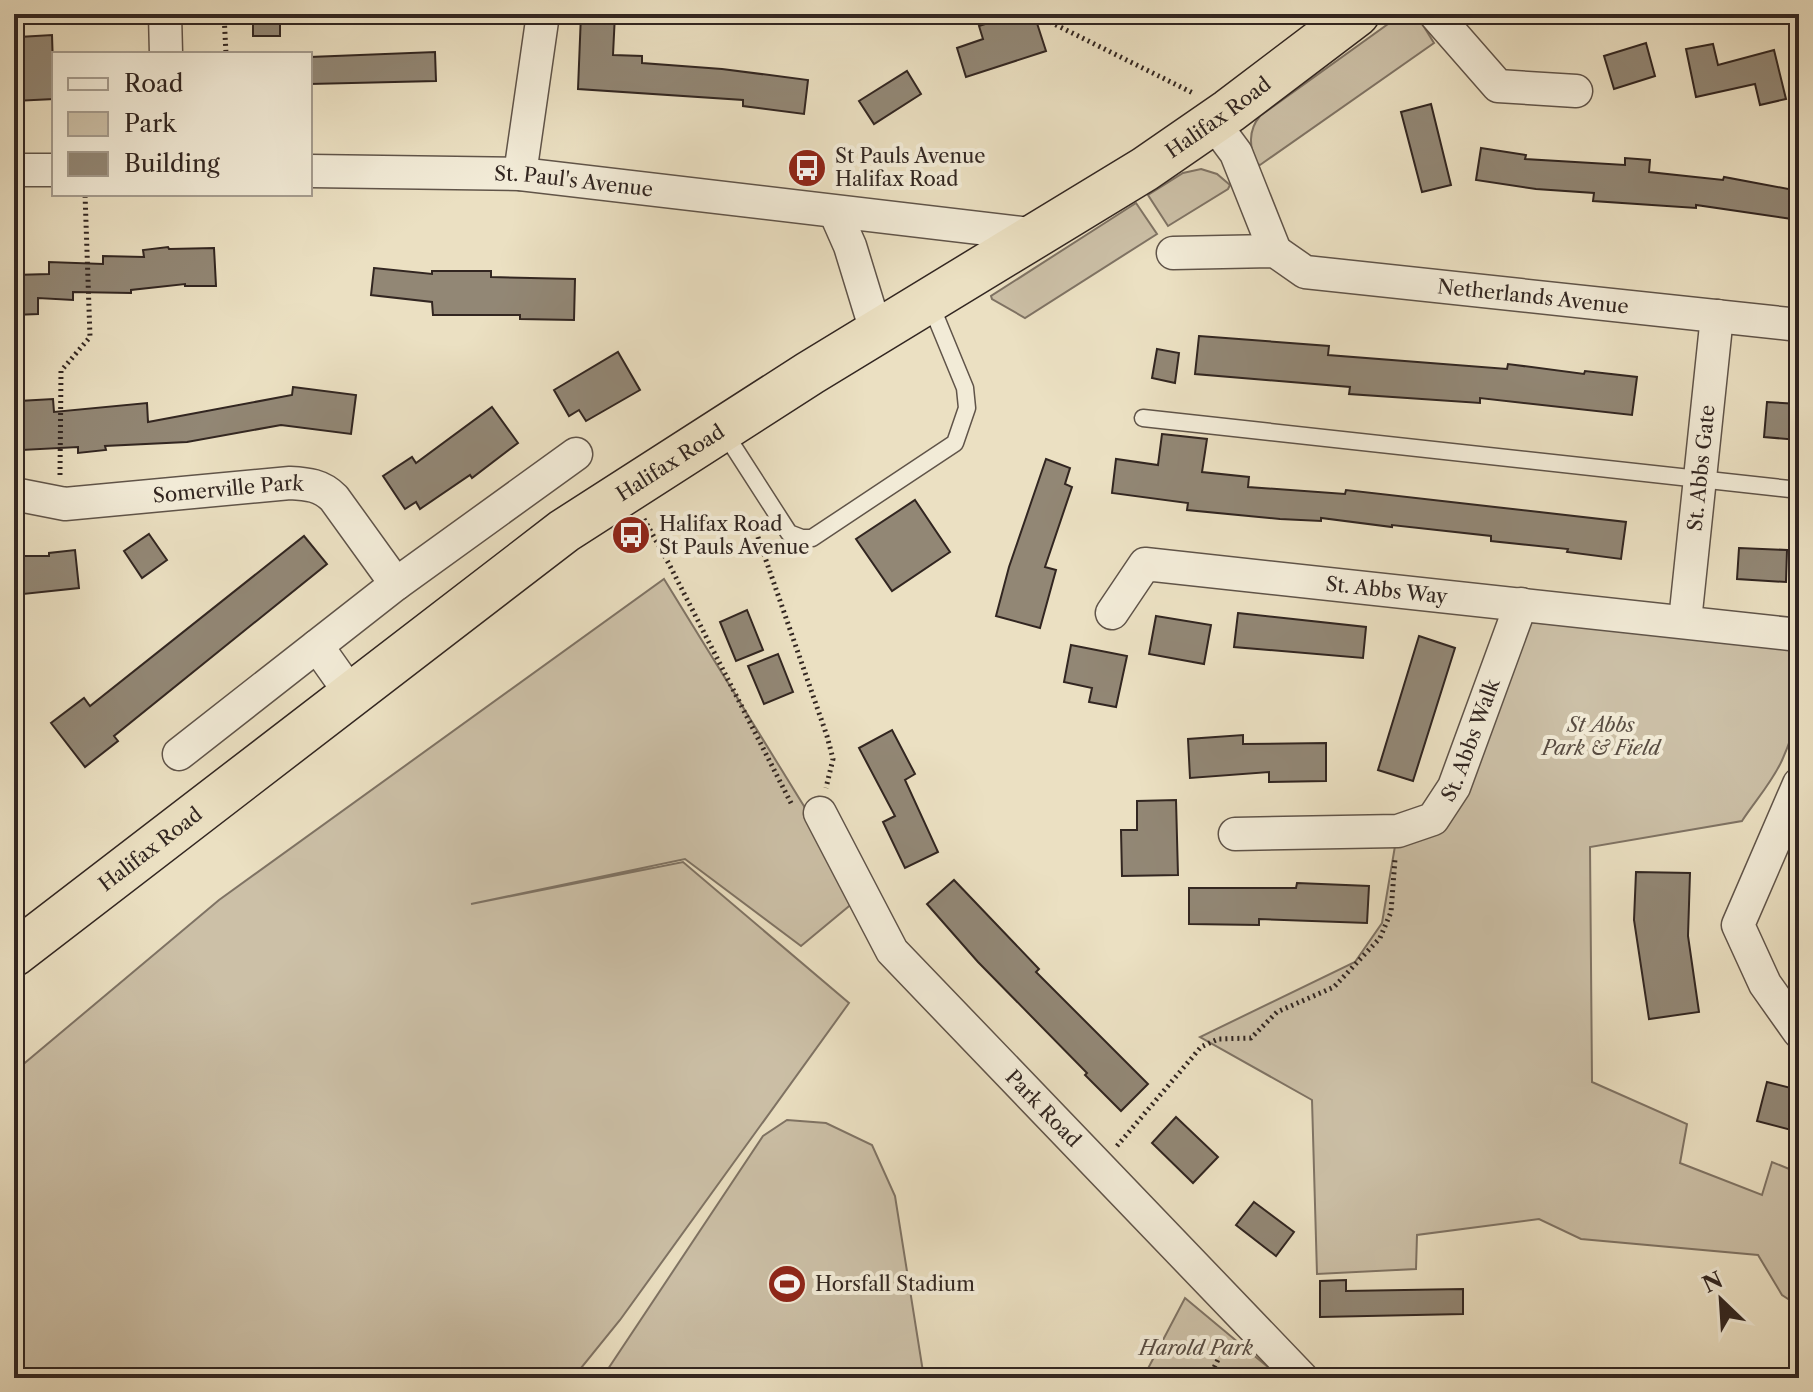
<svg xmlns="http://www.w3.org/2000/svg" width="1813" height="1392" font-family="'Libre Caslon Text',serif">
  <rect width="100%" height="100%" fill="#ebe0c2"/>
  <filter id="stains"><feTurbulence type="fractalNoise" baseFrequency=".0025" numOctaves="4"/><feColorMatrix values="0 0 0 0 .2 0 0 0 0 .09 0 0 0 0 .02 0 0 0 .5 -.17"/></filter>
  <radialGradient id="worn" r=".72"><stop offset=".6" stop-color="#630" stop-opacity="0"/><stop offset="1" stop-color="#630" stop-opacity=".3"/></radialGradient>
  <g fill="#ccc0a7" stroke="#7f7364" stroke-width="2">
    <path d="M1402,14h14l18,29 -174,122 -3,-1c-8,-16 -9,-34 3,-48z"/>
    <path d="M1201,169l16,5 13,11 -2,4 -60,37 -20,-31 35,-22z"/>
    <path d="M1136,203l21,31 -132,84 -33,-19 -1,-3z"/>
    <path d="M664,579l196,318 -59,49 -116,-87 -214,45 212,-42 166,141 -229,317 -47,58h-559v-306l205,-172z"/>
    <path d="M1529,622l260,23c18,36 10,77 -6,113 -9,22 -28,43 -41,63l-152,26 2,235 95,42 -7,39 82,32 10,-33 27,11v133l-17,-11 -24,-40 -177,-16 -42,-20 -122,16 -1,34 -99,5 -5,-174 -112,-63 155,-75 27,-39 13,-77 36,-12z"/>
    <path d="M787,1120l39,3 46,22 23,51 29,182h-322l161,-242z"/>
    <path d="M1185,1298l96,80h-138z"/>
  </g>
  <g fill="#928775" stroke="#322621" stroke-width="2">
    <rect x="253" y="14" width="27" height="22"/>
    <path d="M581,14h34l-2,41 29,1v7l80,6 86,11 -4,34 -61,-8v-6l-165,-11z"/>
    <path d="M1016,14h18l12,37 -80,26 -9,-29 26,-9 -4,-13z"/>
    <path d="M52,35l2,64 -40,2v-32h6l-1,-32z"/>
    <path d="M1646,43l9,33 -41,13 -10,-33z"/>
    <path d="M1713,44l5,21 56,-15 12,49 -26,6 -5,-21 -59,13 -10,-48z"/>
    <path d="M435,52l1,29 -126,3v-27z"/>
    <path d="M907,71l14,23 -47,30 -15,-23z"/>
    <path d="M1431,104l20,81 -29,7 -21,-80z"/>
    <path d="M1481,148l45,7 -1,4 100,6v-7l25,2 -1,12 74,8 1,-3 75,14v29l-103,-15v3l-103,-7 1,-8 -58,-4 -60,-9z"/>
    <path d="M168,247l1,2 45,-1 2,38h-31v-2l-54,6v3l-58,-1v8l-35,-2v16l-24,1v-40l35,-1v-12l54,2v-8l41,1 -1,-7z"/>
    <path d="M374,268l58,6v-3h59v6l84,2 -1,41 -54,-1v-4h-87l-1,-13 -61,-7z"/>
    <path d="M1199,336l130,10 -1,9 179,14 1,-5 76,10 1,-3 52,6 -5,38 -152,-17v5l-131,-9 1,-7 -155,-13z"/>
    <path d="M1157,349l22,4 -4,30 -23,-5z"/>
    <path d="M618,352l22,38 -54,31 -7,-11 -10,6 -15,-26z"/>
    <path d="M293,387l63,8 -5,39 -70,-9 -94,17 -82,4 1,4 -28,3v-6l-56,3 -3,-49 34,-2 1,13 93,-9 1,19 144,-27z"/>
    <path d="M1767,402l32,2v36l-35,-3z"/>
    <path d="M492,407l26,36 -46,35 -2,-3 -50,34 -4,-7 -11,7 -22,-33 29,-19 4,6z"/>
    <path d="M1162,434l45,5 -5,33 47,5 -1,10 97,7 1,-4 280,32 -5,37 -54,-7 1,-3 -77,-8v-5l-99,-11v2l-71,-9v3l-41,-2 -93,-9 1,-7 -76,-10 4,-34 42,6z"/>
    <path d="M1046,459l24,9 -5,16 7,3 -27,80 11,3 -16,58 -44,-12 13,-49z"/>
    <path d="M915,500l35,52 -58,39 -36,-52z"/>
    <path d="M149,534l18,26 -25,18 -18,-27z"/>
    <path d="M304,536l23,28 -213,172 4,5 -33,26 -34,-44 33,-25 6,8z"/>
    <path d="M1739,548l48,2 -1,32 -49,-3z"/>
    <path d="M75,550l4,38 -65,7v-39h35v-3z"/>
    <path d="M747,610l16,40 -27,11 -16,-39z"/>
    <path d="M1238,613l128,14 -3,31 -129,-11z"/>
    <path d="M1156,616l55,9 -7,39 -55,-10z"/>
    <path d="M1419,636l36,12 -42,133 -35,-11z"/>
    <path d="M1071,645l56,11 -11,51 -27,-5 3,-14 -28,-6z"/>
    <path d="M778,654l15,38 -29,12 -16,-38z"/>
    <path d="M892,730l23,44 -10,6 33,72 -33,16 -22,-46 12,-6 -36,-68z"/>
    <path d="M1243,735v9l83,-1v38l-57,1v-10l-79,6 -2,-39z"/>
    <path d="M1176,800l2,75 -56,1 -1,-46h16v-29z"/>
    <path d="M1636,872l54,1 -2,63 11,76 -50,7 -15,-99z"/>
    <path d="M954,880l85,89 -3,3 112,112 -27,27 -36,-36 2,-2 -109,-111 -51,-58z"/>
    <path d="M1297,883l72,3 -2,37 -108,-4v6l-70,-1v-36h107z"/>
    <path d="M1767,1082l32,8v42l-42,-11z"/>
    <path d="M1176,1117l42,40 -25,26 -41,-40z"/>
    <path d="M1254,1202l40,30 -18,24 -40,-31z"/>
    <path d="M1346,1280v11l117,-2v25l-143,3v-36z"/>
  </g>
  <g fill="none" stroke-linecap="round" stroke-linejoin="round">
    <g stroke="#605449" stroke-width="19">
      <g id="service">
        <path d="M1143,418l656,72"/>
        <path d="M724,432l65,101 13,5h10l143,-95 12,-35 -2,-20 -35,-85"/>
      </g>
    </g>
    <g stroke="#605449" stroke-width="35">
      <g id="minor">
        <path d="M165,14l1,40"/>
        <path d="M1435,14l63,72 78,5"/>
        <path d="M1213,122l23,31 39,98"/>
        <path d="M14,170h40"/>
        <path id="s1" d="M310,171l210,3 519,61"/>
        <path d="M520,174l23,-160"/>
        <path d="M835,212l15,34 27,88"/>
        <path id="s2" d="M1173,253l102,-2 30,21 494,53"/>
        <path id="s3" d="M14,494l51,10 225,-21c18,1 31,2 44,15l62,86"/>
        <path id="s4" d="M1112,613l33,-49 654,71"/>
        <path id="s5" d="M1685,621l32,-305"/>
        <path d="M317,646l34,48"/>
        <path d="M179,754l217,-170 180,-130"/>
        <path d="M1799,784l-61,141 27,59 34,48"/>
        <path id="s6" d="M820,813l72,138 410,427"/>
        <path id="s7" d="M1235,834l163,-3 35,-12 21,-32 67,-183"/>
      </g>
    </g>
    <g stroke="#322621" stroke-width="47">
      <g id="trunk">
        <path id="s8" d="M14,954l550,-423 246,-158 335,-204 84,-58 128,-97"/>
      </g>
    </g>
    <g stroke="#322621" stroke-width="5" stroke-dasharray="2 4" stroke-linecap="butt">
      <path d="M224,14l2,40"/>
      <path d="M1034,14l161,80"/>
      <path d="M60,475l1,-104 29,-34 -5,-143"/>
      <path d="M644,519l25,45 123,241"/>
      <path d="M752,520l75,216 6,23 -7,29"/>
      <path d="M1117,1146l84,-99 17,-8 33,-1 26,-26 57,-25 46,-49 11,-26 4,-53"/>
      <path d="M1209,1378l18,-37"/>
    </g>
    <use href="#service" stroke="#f2ebd7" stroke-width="16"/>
    <use href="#minor" stroke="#f2ebd7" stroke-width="32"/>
    <use href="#trunk" stroke="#ebe0c2" stroke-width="44"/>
  </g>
  <defs>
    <g id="bus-disc" transform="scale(2)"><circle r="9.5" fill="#8f2418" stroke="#f2ebd7"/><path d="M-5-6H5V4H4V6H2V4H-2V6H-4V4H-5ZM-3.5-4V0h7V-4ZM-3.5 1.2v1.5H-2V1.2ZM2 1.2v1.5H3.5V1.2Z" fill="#fff"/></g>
    <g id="stadium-disc" transform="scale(2)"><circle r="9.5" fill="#8f2418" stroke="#f2ebd7"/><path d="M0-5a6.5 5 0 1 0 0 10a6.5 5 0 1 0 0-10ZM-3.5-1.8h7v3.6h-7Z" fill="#fff"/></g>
  </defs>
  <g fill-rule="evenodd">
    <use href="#bus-disc" x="807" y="168"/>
    <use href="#bus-disc" x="631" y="535"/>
    <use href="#stadium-disc" x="787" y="1284"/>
  </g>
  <g text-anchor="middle" stroke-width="8" stroke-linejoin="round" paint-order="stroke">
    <g font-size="20" fill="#322621" stroke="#f2ebd7">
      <text dy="7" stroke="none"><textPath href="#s8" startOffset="1468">Halifax Road</textPath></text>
      <text dy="7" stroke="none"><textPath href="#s1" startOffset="264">St. Paul's Avenue</textPath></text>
      <text dy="7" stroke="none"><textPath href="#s2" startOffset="368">Netherlands Avenue</textPath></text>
      <text dy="7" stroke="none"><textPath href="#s8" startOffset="820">Halifax Road</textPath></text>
      <text dy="7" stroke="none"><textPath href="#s5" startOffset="154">St. Abbs Gate</textPath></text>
      <text dy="7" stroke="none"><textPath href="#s3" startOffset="216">Somerville Park</textPath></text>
      <text dy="7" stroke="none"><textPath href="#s4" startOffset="302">St. Abbs Way</textPath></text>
      <text dy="7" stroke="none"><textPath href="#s7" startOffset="288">St. Abbs Walk</textPath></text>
      <text dy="7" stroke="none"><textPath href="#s8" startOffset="172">Halifax Road</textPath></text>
      <text dy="7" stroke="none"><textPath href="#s6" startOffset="374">Park Road</textPath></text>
    </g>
    <g font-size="20" fill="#322621" stroke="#f2ebd7" text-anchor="start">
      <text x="835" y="163">St Pauls Avenue<tspan x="835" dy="23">Halifax Road</tspan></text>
      <text x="659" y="531">Halifax Road<tspan x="659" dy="23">St Pauls Avenue</tspan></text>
      <text x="815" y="1291">Horsfall Stadium</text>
    </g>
    <g font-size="20" font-style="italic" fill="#584c42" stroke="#f2ebd7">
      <text x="1601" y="732">St Abbs<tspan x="1601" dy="23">Park &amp; Field</tspan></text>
      <text x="1196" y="1355">Harold Park</text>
    </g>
  </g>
  <rect width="1813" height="1392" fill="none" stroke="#ebe0c2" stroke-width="48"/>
  <rect x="16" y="16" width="1781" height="1360" fill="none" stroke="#322621" stroke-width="4"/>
  <rect x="24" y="24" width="1765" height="1344" fill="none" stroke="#322621" stroke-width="2"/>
  <rect x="52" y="52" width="260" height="144" fill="#f2ebd7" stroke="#a59c8e" stroke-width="2"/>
  <rect x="68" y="78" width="40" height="12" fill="#f2ebd7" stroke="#a59c8e" stroke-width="2"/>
  <text x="124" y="92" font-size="24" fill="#322621">Road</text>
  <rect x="68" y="112" width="40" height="24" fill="#ccc0a7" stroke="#a59c8e" stroke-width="2"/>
  <text x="124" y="132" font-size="24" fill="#322621">Park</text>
  <rect x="68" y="152" width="40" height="24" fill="#928775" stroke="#a59c8e" stroke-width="2"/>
  <text x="124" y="172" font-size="24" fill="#322621">Building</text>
  <g transform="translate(1721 1300) rotate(335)" stroke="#f2ebd7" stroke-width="6" paint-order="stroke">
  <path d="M0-6L14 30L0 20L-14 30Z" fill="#322621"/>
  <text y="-12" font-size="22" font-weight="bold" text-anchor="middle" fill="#322621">N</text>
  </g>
  <rect width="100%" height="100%" filter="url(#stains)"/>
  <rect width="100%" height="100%" fill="url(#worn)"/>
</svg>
